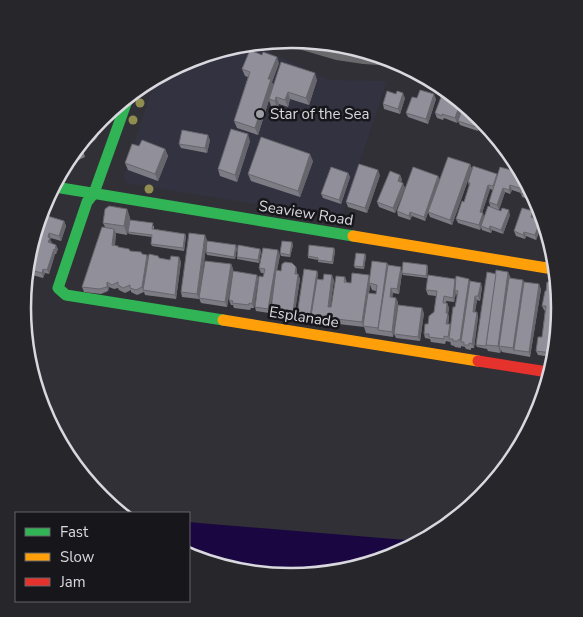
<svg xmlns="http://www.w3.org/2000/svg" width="583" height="617" font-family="'Nunito Sans',sans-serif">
  <rect width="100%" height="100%" fill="#303036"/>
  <path fill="#333240" d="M256,46l73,34 58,1 -46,137 -215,-35 -3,-5 31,-95 35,-23z"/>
  <path fill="#1a0641" d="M189,522l10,1 219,18 -24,16 -103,20 -102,-20z"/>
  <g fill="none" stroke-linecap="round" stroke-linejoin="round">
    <path stroke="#6a6a6d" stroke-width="12" d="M289,40l48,14 27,4 29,2"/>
    <g stroke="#30b455" stroke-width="11">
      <path d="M127,101l-33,92 -7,9 -29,86 8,7 157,25"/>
      <path d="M55,187l298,49"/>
    </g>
    <g stroke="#ff9f0a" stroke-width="11">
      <path d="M353,236l200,33"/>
      <path d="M223,320l255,41"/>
    </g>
    <path stroke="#e5322d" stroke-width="11" d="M478,361l70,11"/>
  </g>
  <g fill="#908d50">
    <circle cx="140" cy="103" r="4.5"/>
    <circle cx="133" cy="120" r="4.5"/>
    <circle cx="149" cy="189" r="4.5"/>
  </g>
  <g fill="#7d7c84" fill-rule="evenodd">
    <path d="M279,63l-7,19 1,3 44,-5 -8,25 -19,-6 -2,8 -9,-3 -2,4 -6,-2 -2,-6 -11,35 -21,-7 -3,-7 14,-44 -3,-1 -3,-7z"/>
    <path d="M405,98l-5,16 -16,-5 -1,-5z"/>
    <path d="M417,98l19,1 -8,25 -20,-7 -2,-4z"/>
    <path d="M453,99l10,7 -6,17 -13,-5 -1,2 -6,-2 -2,-5 18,-12z"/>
    <path d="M463,106l19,13 -4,12 -18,-6 -2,-4z"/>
    <path d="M102,118l1,3 -1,7 -6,11 -13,11 2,7 -13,6z"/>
    <path d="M210,140l-3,13 -26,-5 -2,-4z"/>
    <path d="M250,141l-13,41 -17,-6 -2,-7z"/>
    <path d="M139,146l26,3 3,7 -10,25 -30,-11 -3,-7z"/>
    <path d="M313,161l-13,36 -49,-16 -3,-7z"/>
    <path d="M470,164l2,5 -20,56 -22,-8 -2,-5 -3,9 -13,-5 -2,4 -12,-4 -1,-5 41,-35 2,4z"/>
    <path d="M348,173l2,4 -9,27 -18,-6 -2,-4z"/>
    <path d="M497,174v2l35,18 -1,6 -9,-3 -1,-4 -9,-3 -2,4 -5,-2 -6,18 11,5 -7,19 -11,-4 -1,3 -9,-3 -1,-3 -1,3 -22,-7 -2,-4 8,-17 5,-16 -1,-4zM490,189l3,1 -4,12 1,4 -6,11 -2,-4z"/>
    <path d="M380,175l-13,38 -19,-6 -2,-5z"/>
    <path d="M400,175l2,5 -1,2 4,6 -10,25 -16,-6 -2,-5z"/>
    <path d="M540,206l2,11 -8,-3 1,2 -1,2 6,3 2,4 -6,15 -10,-4 -1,3 -9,-3 -2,-5 18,-20v-2z"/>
    <path d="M127,209l3,9v2l24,6v3l31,5 1,2 -2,15 -32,-5 -1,-2 1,-7 -23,-3 -1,-2 1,-10 -2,13 -11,-2 -1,12 3,2 12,4 17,4 1,3h11l11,2 9,-3 2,5 -5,37 -31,-4 -1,-3 -7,3 -6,-3v-2l-6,3 -6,-3 -1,-2 -4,1 -5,-2 -1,4 -7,3 -17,-2 -2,-5 23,-60 -2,-4z"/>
    <path d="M41,214l23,7 2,5 -5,15 -10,-3 -1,2 1,3 7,6 -2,5h-1l-6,20 -4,-1 -2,5 -14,-4 8,-39 3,1 1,-3 -3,-1v-1z"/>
    <path d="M207,240l-8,59 -17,-2 -1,-5z"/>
    <path d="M293,245l-3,12 -9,-1 -1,-3z"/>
    <path d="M237,248l-2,11 -28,-4 -1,-3z"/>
    <path d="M334,248l1,3 -2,13 -15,-2v-2l-10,-2v-2z"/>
    <path d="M260,249l1,2 -2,12 -22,-4v-2z"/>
    <path d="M365,254l1,2 -2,13 -9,-1 -1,-2z"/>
    <path d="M280,255l-3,15 4,1 15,-4 1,4v3h1l2,5 -6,38 -22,-4 -1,-4 3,-20 -5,24 -13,-2 -1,-4 9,-34h-3l-2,-5z"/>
    <path d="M387,263l1,2 14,6 26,-4 -1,11 -24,-3 -1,-2 -3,21 -6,-1 -1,4 6,5 -5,35 -27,-4 -2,-6 -51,-6 -2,-5 3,-18 -3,21h-3l-2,2 -5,-1 -1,-3h-2l-1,-2 20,-44 1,3 -1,5 17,1 -4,27h1l14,-30 2,6h4l19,-5zM370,285l2,5 4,1v3l-7,-1z"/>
    <path d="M231,264l2,5 -6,38 -26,-4 -2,-5z"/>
    <path d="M257,275l1,4 -4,29h-3l-1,2 -16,-2 -1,-3h-2l-2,-5z"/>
    <path d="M511,278l13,4 17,7 -11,68 -28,-5 -1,-2 -1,3 -12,-2 -1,-2 -10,-2 -1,-2z"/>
    <path d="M456,280l14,1 12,6 -2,14 -3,-1 -2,12h2l1,5 -4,31h-3v2l-5,-1 -1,-2 -4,-1v2l-6,-1 -1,-1 -3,-1 -1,-4v1l-4,-1 -1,3 -14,-2 -1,-3 -5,-1 -1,-4 10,-22 2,-16 -8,-1 -2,-5zM456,293l1,4 -2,10 -5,19v-2h-2l1,-7 -1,-3 1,-6 -2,-5h-1v-2l8,1z"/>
    <path d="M542,306l18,3 -9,48 -13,-2 -2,-4 6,-14 3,-26 -1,-1z"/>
    <path d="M424,313l-4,28 -24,-3 -2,-4z"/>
  </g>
  <g fill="#66656c">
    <path d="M277,57l2,6 -7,19 2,4 -5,13v1l-11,35 -3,-7 13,-49z"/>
    <path d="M315,73l2,7 -8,25 -3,-7z"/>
    <path d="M288,92l2,7 -2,8 -3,-7z"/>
    <path d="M403,93l2,5 -5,16 -2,-5z"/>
    <path d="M434,94l2,5 -8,25 -2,-5z"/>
    <path d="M276,97l3,7 -2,4 -2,-7z"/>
    <path d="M460,104l3,2 -6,17 -2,-5z"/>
    <path d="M479,117l3,2 -4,12 -2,-4z"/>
    <path d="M102,118l1,3 -1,7 -6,11 -13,11 -1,-2 -1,1z"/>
    <path d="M248,134l2,7 -13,41 -2,-7z"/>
    <path d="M208,135l2,5 -3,13 -2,-5z"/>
    <path d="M165,149l3,7 -10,25 -3,-7z"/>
    <path d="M310,154l3,7 -13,36 -2,-6z"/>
    <path d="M470,164l2,5 -20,56 -2,-5z"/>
    <path d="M378,170l2,5 -13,38 -2,-5z"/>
    <path d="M348,173l2,4 -9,27 -2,-4z"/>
    <path d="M400,175l2,5 -3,5 -1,-4z"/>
    <path d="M438,176l2,4 -15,41 -1,-4z"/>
    <path d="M403,183l2,5 -10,25 -2,-5z"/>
    <path d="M488,185l2,4 -9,27 -1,-4z"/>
    <path d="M510,185l2,5 -2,4 -1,-4z"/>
    <path d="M503,188l2,4 -6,18 -2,-5z"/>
    <path d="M530,191l2,3 -1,6 -2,-5z"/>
    <path d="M127,209l3,9 -3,17 -3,-9z"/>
    <path d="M509,210l1,5 -7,19 -2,-4z"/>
    <path d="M533,211l2,5 -3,6 -1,-5z"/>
    <path d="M410,212l2,4 -2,4 -1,-4z"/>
    <path d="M483,213l1,4 -3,9v1l-1,3 -1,-5z"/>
    <path d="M64,221l2,5 -5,15 -2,-5z"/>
    <path d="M540,221l2,4 -6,15 -1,-5z"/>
    <path d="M490,226l2,4 -1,3 -2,-4z"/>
    <path d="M114,229l2,4 -2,16 -2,-4z"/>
    <path d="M524,232l2,4 -1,3 -2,-4z"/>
    <path d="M49,233l2,5 -1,2 2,2 -2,5 -2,-5v-5z"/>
    <path d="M185,234l1,2 -2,15 -1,-3z"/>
    <path d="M205,235l2,5 -8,59 -2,-5z"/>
    <path d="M292,242l1,3 -3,12v-2z"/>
    <path d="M56,245l2,4 -2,5 -1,-4z"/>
    <path d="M236,245l1,3 -2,11 -1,-2z"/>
    <path d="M334,248l1,3 -2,13 -1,-2z"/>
    <path d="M54,249l1,5 -6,20 -2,-4z"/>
    <path d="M260,249l1,2 -2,12 -1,-3z"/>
    <path d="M278,250l2,5 -11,58 -1,-4z"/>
    <path d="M365,254l1,2 -2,13 -1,-2z"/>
    <path d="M147,255l2,5 -5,32 -2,-5z"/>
    <path d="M179,257l2,5 -5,37 -1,-4z"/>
    <path d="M387,263l2,7 -11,60v-2z"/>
    <path d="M231,264l2,5 -6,38 -2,-5z"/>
    <path d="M427,265l1,2 -1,11 -1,-2z"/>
    <path d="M296,267l1,4 -1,7 -1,-4z"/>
    <path d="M401,267l1,5 -3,22 -2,-5z"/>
    <path d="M43,269l2,4 -2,5 -1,-5z"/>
    <path d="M317,271l1,3 -7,45 -1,-2z"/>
    <path d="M508,272l3,6 -12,68 2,4 -1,3 -2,-7z"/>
    <path d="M298,274l2,5 -6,38 -1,-5z"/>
    <path d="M257,275l1,4 -4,29 -2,-4z"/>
    <path d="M332,275l2,5 -4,31 -2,-4z"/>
    <path d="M369,275l2,5 -2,3 1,2 -6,42 -2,-5z"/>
    <path d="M455,279l2,4 -2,7 1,3 -2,9 -1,-4z"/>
    <path d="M469,279l3,7 -11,56 2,5 -3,-7z"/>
    <path d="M523,280l3,7 -12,63 1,5 -2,-7z"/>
    <path d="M107,282l2,5 -1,4 -1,-4z"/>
    <path d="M481,283l1,4 -2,14 -2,-5z"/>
    <path d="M539,284l2,5 -11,68 -1,-5z"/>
    <path d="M391,288l2,5 -1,9 -2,-5z"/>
    <path d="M475,296l2,4 -3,16 -1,-4z"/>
    <path d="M396,298l2,4 -5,35 -1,-5z"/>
    <path d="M447,303l2,5 -1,6 1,3 -1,12 -2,-5v-11z"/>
    <path d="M422,308l2,5 -4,28 -2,-4z"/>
    <path d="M477,312l1,5 -4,31 -2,-4z"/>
  </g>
  <g fill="#91909a" stroke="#66656c">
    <path d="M250,50l12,5 1,-3 14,5 -9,22h3l-16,49 -21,-7 16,-49 -8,-3z"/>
    <path d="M281,62l34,11 -9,25 -18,-6 -3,8 -9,-3 -1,4 -6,-2z"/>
    <path d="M420,90l14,4 -8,25 -20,-6 6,-16 5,1z"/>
    <path d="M387,91l9,3 1,-3 6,2 -5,16 -15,-5z"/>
    <path d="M441,97l12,4v-2l7,5 -5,14 -13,-4v2l-7,-3z"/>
    <path d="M463,106l16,11 -3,10 -18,-6z"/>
    <path d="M231,129l17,5 -13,41 -17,-6z"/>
    <path d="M182,130l26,5 -3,13 -26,-4z"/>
    <path d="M261,137l49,17 -12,37 -50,-17z"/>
    <path d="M142,140l23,9 -10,25 -30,-11 7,-19 7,2z"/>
    <path d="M448,157l22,7 -20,56 -22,-8z"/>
    <path d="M359,164l19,6 -13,38 -19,-6z"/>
    <path d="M473,166l24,8 -4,12 -5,-1 -8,27 3,1 -4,12 -23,-6 6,-18 2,1 6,-19 -2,-1z"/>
    <path d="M331,167l17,6 -9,27 -18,-6z"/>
    <path d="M413,167l25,9 -14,41 -14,-5 -1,4 -12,-5z"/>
    <path d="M500,167l18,5 12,19 -1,4 -9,-2 2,-4 -12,-4 -1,5 -6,-2 -6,17 -8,-3z"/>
    <path d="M390,171l10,4 -2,6 5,2 -10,25 -16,-6z"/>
    <path d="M535,199l5,7 2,7 -10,-4z"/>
    <path d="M109,206l18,3 -3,17 -21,-3 2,-14z"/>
    <path d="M488,206l13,5 1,-3 7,2 -8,20 -11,-4 -1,3 -8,-3z"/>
    <path d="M522,208l11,3 -2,6 9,4 -5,14 -11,-3 -1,3 -9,-4z"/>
    <path d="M41,214l23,7 -5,15 -10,-3 -1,4 2,1 -2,4 8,3 -1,5 -1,-1 -7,21 -4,-1 -1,4 -12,-3 7,-35 3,1 2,-7 -3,-1z"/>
    <path d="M130,220l23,3 -1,6 33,5 -2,14 -32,-4 1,-9 -24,-3z"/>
    <path d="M102,227l12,2 -2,16 6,1v1l11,2 1,2 11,1 1,2 5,1 -5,32 -6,3 -6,-2v-3l-7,3 -5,-3v-3l-6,3 -5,-3v5l-8,2 -17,-2z"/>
    <path d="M189,233l16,2 -8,59 -16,-2z"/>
    <path d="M207,241l29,4 -2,12 -28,-5z"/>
    <path d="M282,241l10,1 -2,13 -10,-2z"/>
    <path d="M238,245l22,4 -2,11 -21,-3z"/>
    <path d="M309,245l25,3 -2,14 -14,-2v-2l-10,-2z"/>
    <path d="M263,248l15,2 -10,59 -13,-2 4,-31 4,1 2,-8 -6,-1z"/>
    <path d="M356,253l9,1 -2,13 -9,-1z"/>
    <path d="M149,254l9,2 1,2 11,2 1,-4 8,1 -4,38 -32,-5z"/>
    <path d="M205,261l26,3 -6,38 -26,-4z"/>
    <path d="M372,261l15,2 -9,65 -15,-2 5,-33 8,1 1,-9 -8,-2z"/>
    <path d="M285,262l7,1 4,4 -1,7h3l-5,38 -22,-3 5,-39 5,1 1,-7z"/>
    <path d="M403,262l24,3 -1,11 -24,-3z"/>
    <path d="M388,265l13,2 -4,22 -6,-1 -1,9 6,1 -4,34 -14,-2z"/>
    <path d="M304,269l13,2 -7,46 -3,-1 -2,3 -4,-1 -2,-3h-2z"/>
    <path d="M496,270l12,2 -10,74 -12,-1z"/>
    <path d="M233,271l24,4 -5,29 -3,-1v2l-17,-2 1,-2 -4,-1z"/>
    <path d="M487,272l9,2 -10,71v1l-10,-1z"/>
    <path d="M352,273l17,2 -7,47 -51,-6 6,-37 6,1 1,-6 8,1 -4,32h3l5,-31 9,1 -1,5 7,1z"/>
    <path d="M428,275l27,4 -2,19 -9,-2 -1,7h4l-1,10h2l-2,11h4l-2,13 -4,-1v3l-15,-2v-3h-5l1,-10h3l1,-8 5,-4 3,-21 -11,-1z"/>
    <path d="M456,276l13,3 -9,61 -1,-1 -1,2h-5v-2h-4l4,-32h2l3,-16 -3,-1z"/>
    <path d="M509,278l14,2 -10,68 -14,-2z"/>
    <path d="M470,281l11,2 -3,13h-3l-2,16h4l-5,32 -3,-1v2h-5v-3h-3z"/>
    <path d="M524,282l15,2 -10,68 -15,-2z"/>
    <path d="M547,282l8,1 5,25 -8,45 -16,-2 2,-14h4l4,-31h-4l3,-15h1z"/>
    <path d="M398,305l24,3 -4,29 -24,-3z"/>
  </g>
  <circle fill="#9d9da3" stroke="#17171b" stroke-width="2" cx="260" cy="114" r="5"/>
  <g text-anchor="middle" stroke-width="5" stroke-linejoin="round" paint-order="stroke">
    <g font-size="15" fill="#d8d8de" stroke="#17171b" text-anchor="start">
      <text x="270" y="119">Star of the Sea</text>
    </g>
    <g font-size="15" fill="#d8d8de" stroke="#17171b">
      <text transform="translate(306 213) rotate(9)" y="5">Seaview Road</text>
      <text transform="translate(304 317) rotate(9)" y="5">Esplanade</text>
    </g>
  </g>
  <path d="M0 0H583V617H0ZM31 308a260 260 0 1 1 520 0a260 260 0 1 1-520 0Z" fill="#26262b" fill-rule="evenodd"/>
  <path fill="none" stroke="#d8d8de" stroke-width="2.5" d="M31 308a260 260 0 1 1 520 0a260 260 0 1 1-520 0Z"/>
  <rect x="15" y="512" width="175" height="90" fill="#17171b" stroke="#646469"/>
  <rect x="25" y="528" width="25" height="8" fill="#30b455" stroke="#646469"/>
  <text x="60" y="537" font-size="15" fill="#d8d8de">Fast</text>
  <rect x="25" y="553" width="25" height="8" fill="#ff9f0a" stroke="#646469"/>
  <text x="60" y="562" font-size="15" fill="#d8d8de">Slow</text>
  <rect x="25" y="578" width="25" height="8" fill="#e5322d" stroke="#646469"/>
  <text x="60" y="587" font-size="15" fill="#d8d8de">Jam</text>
</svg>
